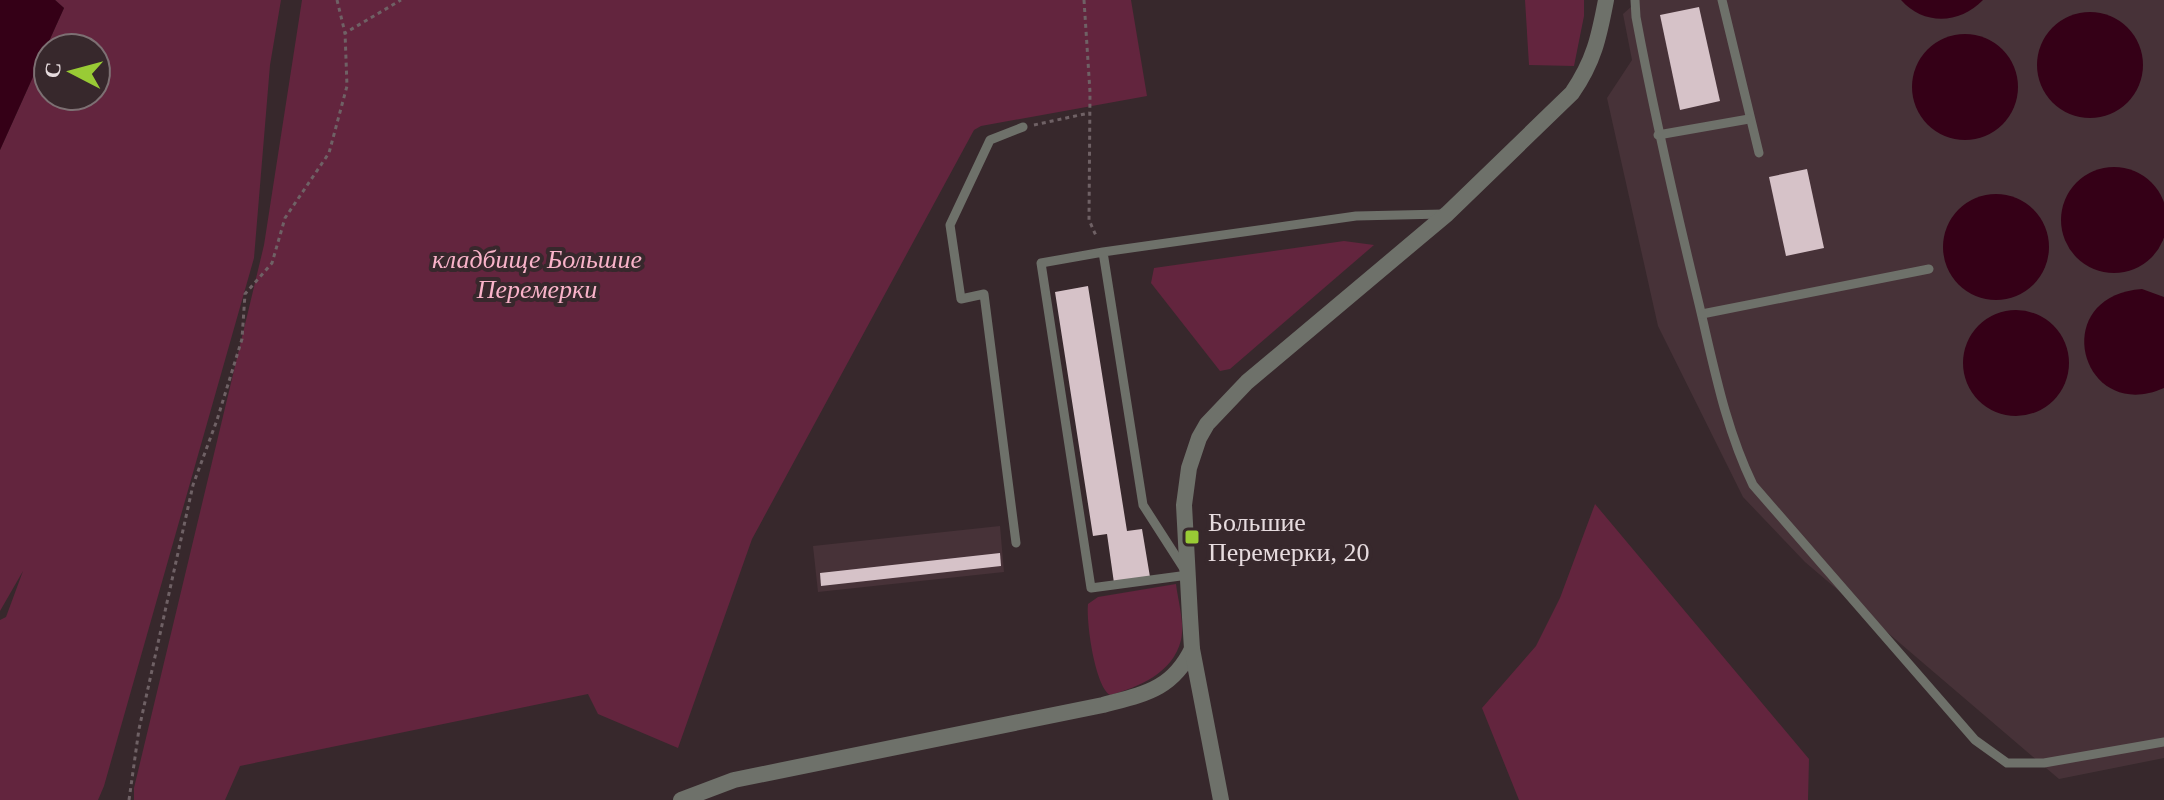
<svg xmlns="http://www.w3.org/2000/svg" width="2164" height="800" font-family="'Times New Roman',serif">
  <rect width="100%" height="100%" fill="#37282c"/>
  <g fill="#473238">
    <path d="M1631,0h533v758l-105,21 -254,-217 -62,-65 -85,-171 -51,-228 25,-38 -9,-46 9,-8z"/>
    <path d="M1000,526l4,46 -186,20 -5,-46z"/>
  </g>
  <g fill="#63253e" fill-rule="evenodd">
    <path d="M55,0h226l-11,65 -16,193 -150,528 -6,14h-98v-180l6,-3 17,-46 -23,40v-461l64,-142zM48,48h48v48h-48z"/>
    <path d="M302,0h829l16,96 -166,30 -7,4 -222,409 -74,209 -80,-34 -10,-20 -348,72 -15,34h-91v-12l130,-543z"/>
    <path d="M1525,0h59v16l-10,50 -45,-1z"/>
    <path d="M1344,241l30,4 -144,124 -10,2 -69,-88 3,-15z"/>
    <path d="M1595,504l214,255 -1,41h-289l-37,-92 54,-62 24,-48z"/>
    <path d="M1176,584c2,17 9,40 5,56 -8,33 -42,47 -71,55 -15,-9 -24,-73 -22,-91l10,-7z"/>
  </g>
  <g fill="#350017">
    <path d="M0,0h55l9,8 -64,142z"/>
    <path d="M1901,0h82c-23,24 -59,26 -82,0z"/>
    <circle cx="2090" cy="65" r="53"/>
    <circle cx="1965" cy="87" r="53"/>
    <circle cx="2114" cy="220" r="53"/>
    <circle cx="1996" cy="247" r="53"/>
    <path d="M2142,289l22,8v91c-83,37 -118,-92 -22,-99z"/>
    <circle cx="2016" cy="363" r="53"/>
  </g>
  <g fill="#d6c2c8">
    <path d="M1699,7l21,94 -40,9 -20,-95z"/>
    <path d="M1807,169l17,79 -38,8 -17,-79z"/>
    <path d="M1088,286l39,245 15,-2 8,48 -36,6 -7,-49 -14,2 -38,-244z"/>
    <path d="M1000,553l1,13 -180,20 -1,-13z"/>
  </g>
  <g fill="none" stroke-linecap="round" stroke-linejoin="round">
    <g stroke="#6f6165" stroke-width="3" stroke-dasharray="4 4" stroke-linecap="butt">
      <path d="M337,0l8,33 56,-33"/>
      <path d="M1084,0l6,92 -1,128 8,18"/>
      <path d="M1034,125l55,-12"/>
      <path d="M129,800l10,-71 54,-244 24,-65 25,-81 3,-45 27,-31 13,-45 44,-65 18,-67 -2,-54"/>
    </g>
    <g stroke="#6e716a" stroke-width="9">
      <path d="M1635,0l1,17c18,97 40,192 63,287 15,63 26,123 54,181l222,255 32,23h37l120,-21"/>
      <path d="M1722,0l37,153"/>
      <path d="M1658,135l91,-16"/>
      <path d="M1103,252l-62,11 50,325 97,-13 -45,-70 -40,-253 253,-36 87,-2"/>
      <path d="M1702,314l227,-45"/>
      <path d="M1016,543l-32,-249 -23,5 -11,-74 40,-85 33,-13"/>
    </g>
    <g stroke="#6e716a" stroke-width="16">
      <path d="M681,800l53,-20 369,-75c41,-11 69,-15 89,-56"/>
      <path d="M1221,800l-29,-151 -2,-32 -6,-112 5,-37 10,-30 8,-14 40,-42 200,-168 125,-121c22,-32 27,-56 34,-93"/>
    </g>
  </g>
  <rect fill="#99cb35" stroke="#37282c" stroke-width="3" x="1184" y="529" width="16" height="16" rx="4"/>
  <g text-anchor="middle" stroke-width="8" stroke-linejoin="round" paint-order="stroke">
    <g font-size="26" font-style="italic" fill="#f9b3c9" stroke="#37282c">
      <text x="537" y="268">кладбище Большие<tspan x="537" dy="30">Перемерки</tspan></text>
    </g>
    <g font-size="26" fill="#e6dbde" stroke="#37282c" text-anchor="start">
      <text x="1208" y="531">Большие<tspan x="1208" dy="30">Перемерки, 20</tspan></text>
    </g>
  </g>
  <g transform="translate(72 72) rotate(276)"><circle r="38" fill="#37282c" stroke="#7d7073" stroke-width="2"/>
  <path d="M0-6L14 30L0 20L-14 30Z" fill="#99cb35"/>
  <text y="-12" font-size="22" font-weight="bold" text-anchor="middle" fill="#e6dbde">С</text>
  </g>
</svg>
